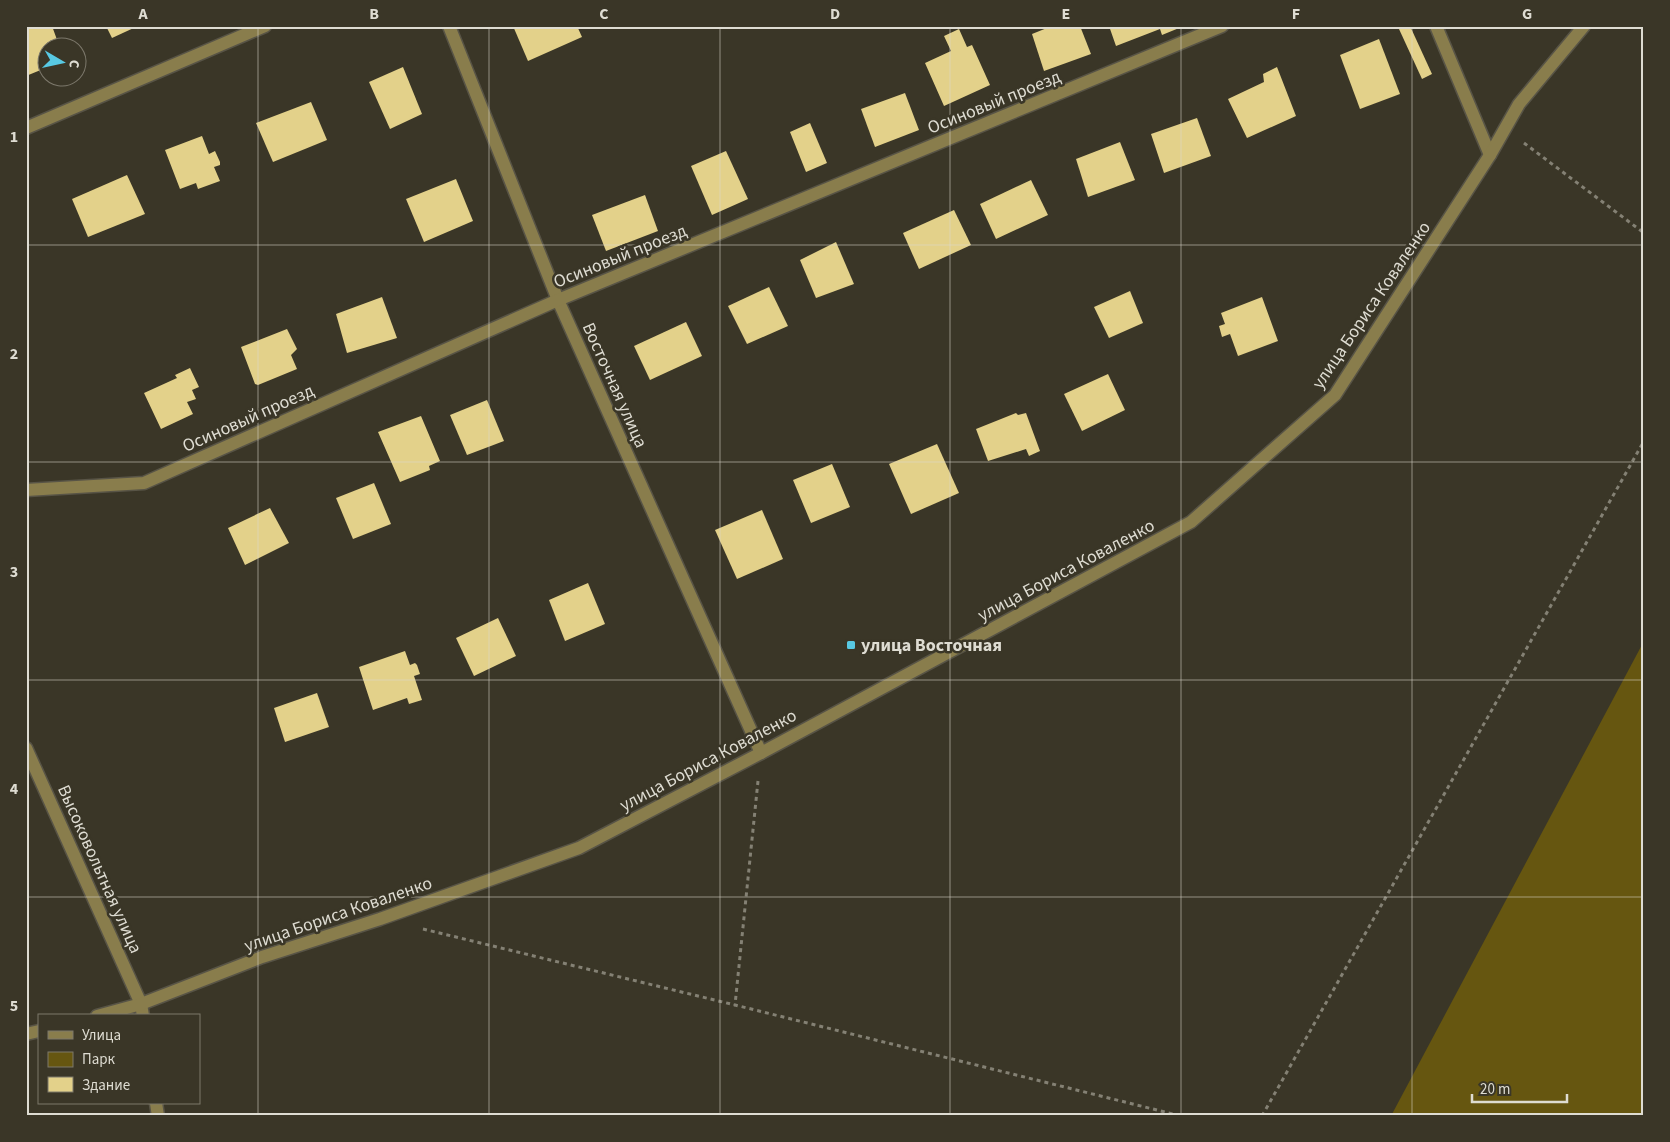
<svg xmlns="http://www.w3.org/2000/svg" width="1670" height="1142" font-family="'Source Sans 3',sans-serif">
  <rect width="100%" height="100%" fill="#3a3627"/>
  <path fill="#665610" d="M1644,641v475h-253z"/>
  <g fill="#e3d18a">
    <path d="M26,26h26l8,22h-12v19l-22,9z"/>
    <path d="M106,26h32l-26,12z"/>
    <path d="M513,26h64l5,11 -54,24z"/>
    <path d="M1052,26h28l11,28 -47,17 -12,-37z"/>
    <path d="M1109,26h75l-22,9 -2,-6 -44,17z"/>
    <path d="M1406,26h4l22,48 -10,5 -23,-50z"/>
    <path d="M959,29l8,18 5,-2 18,40 -46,21 -19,-43 26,-12 -7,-15z"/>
    <path d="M1379,39l21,55 -40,15 -20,-54z"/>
    <path d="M403,67l19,47 -32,15 -21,-47z"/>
    <path d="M1277,67l19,49 -49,22 -19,-39 36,-17 -1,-8z"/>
    <path d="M905,93l14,37 -44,17 -14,-38z"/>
    <path d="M311,102l16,38 -54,22 -17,-39z"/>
    <path d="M1197,118l14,38 -47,17 -13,-39z"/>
    <path d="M810,123l17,40 -21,9 -16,-40z"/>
    <path d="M202,136l7,18 6,-3 5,11v3l-6,2 6,14 -22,8 -2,-6 -16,6 -15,-39z"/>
    <path d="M1120,142l15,38 -47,17 -12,-38z"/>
    <path d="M726,151l22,48 -36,16 -21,-49z"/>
    <path d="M127,175l18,39 -57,23 -16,-38z"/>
    <path d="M456,179l17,42 -49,21 -18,-43z"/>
    <path d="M1031,180l17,35 -52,24 -16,-35z"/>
    <path d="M645,195l13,36 -52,20 -14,-36z"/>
    <path d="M954,210l17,35 -52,24 -16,-36z"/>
    <path d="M836,242l18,42 -38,14 -16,-38z"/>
    <path d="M769,287l19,39 -41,18 -19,-38z"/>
    <path d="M1130,291l13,32 -34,15 -15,-31z"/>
    <path d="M382,297l15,41 -50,15 -11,-39z"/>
    <path d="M1262,297l16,44 -40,15 -8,-22 -8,3 -3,-11 6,-2 -4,-11z"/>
    <path d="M686,322l16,34 -52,24 -16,-34z"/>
    <path d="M287,329l10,20 -6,6 6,14 -39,16 -3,-1 -14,-37z"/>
    <path d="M190,368l9,19 -7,3 4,9 -9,3 6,12 -32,15 -17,-36 33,-15 -2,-3z"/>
    <path d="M1108,374l17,36 -43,21 -18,-37z"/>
    <path d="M487,400l17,41 -37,14 -17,-40z"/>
    <path d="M1016,413l2,2 8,-2 14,38 -11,5 -3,-7 -38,12 -12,-32z"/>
    <path d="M421,416l19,45 -11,5 1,4 -30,12 -22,-50z"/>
    <path d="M937,444l22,49 -48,21 -22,-50z"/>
    <path d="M832,464l18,43 -39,16 -18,-43z"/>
    <path d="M374,483l17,41 -38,15 -17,-41z"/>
    <path d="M270,508l19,35 -44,22 -17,-37z"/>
    <path d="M762,510l21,49 -46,20 -22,-49z"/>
    <path d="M588,583l17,41 -40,17 -16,-41z"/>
    <path d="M498,618l18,38 -42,20 -18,-38z"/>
    <path d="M405,651l5,14 5,-2 2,2 3,9 -6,2 8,24 -13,4 -2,-6 -34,12 -14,-43z"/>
    <path d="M317,693l12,34 -44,15 -11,-34z"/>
  </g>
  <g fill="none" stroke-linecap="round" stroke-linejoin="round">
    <g stroke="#585446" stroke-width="15">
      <g id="minor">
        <path d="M449,26l109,274 203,453"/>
        <path d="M1436,26l54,129"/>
        <path d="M26,128l239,-102"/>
        <path d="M26,490l118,-7 414,-183 664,-274"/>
        <path d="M26,748l115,256 2,12"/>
        <path d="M97,1016l44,-12 121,-47 118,-38 199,-71 182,-95 430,-231 144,-127 155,-240 29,-51 65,-78"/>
        <path d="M26,1034l13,-3"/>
        <path d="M156,1103l2,13"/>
      </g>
    </g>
    <g stroke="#848174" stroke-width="3" stroke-dasharray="4 4" stroke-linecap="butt">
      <path d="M1524,143l120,90"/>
      <path d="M758,781l-23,224 446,111"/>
      <path d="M423,929l312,76"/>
      <path d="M1262,1116l382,-675"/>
    </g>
    <use href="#minor" stroke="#897d4c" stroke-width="12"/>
  </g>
  <path fill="none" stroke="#dedcd2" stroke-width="1" stroke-opacity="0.55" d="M258,26v1090M489,26v1090M720,26v1090M950,26v1090M1181,26v1090M1412,26v1090M26,245h1618M26,462h1618M26,680h1618M26,897h1618"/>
  <rect fill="#58c9e3" stroke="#3a3627" stroke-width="2" x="846" y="640" width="10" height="10" rx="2.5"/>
  <g text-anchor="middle" stroke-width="5" stroke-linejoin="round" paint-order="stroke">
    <g font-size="18" fill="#dedcd2" stroke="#3a3627">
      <text transform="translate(994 102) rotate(-22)" y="6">Осиновый проезд</text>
      <text transform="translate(620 256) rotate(-22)" y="6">Осиновый проезд</text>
      <text transform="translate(1371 305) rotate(-56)" y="6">улица Бориса Коваленко</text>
      <text transform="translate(615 385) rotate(66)" y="6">Восточная улица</text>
      <text transform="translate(248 418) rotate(-24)" y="6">Осиновый проезд</text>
      <text transform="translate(1066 570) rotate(-28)" y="6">улица Бориса Коваленко</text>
      <text transform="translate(708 760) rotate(-28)" y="6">улица Бориса Коваленко</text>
      <text transform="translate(100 869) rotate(66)" y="6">Высоковольтная улица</text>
      <text transform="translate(338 914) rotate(-19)" y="6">улица Бориса Коваленко</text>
    </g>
    <g font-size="18" font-weight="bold" fill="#dedcd2" stroke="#3a3627" text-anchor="start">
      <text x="861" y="651">улица Восточная</text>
    </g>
  </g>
  <rect width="1670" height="1142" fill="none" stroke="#3a3627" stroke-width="55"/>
  <rect x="38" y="1014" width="162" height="90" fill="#3a3627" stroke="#7c786b"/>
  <rect x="48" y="1031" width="25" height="8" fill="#897d4c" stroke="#7c786b"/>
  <text x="82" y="1040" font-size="15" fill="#dedcd2">Улица</text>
  <rect x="48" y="1052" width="25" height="15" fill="#665610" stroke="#7c786b"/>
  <text x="82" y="1064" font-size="15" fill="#dedcd2">Парк</text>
  <rect x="48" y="1077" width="25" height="15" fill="#e3d18a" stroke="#7c786b"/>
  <text x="82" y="1090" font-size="15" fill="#dedcd2">Здание</text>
  <g transform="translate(62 62) rotate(99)"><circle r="24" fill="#3a3627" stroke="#7c786b"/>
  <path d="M0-4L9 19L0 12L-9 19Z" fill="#58c9e3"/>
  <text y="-8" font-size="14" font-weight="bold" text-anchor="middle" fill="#dedcd2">С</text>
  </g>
  <path d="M1472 1094v8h95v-8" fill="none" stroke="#dedcd2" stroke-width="2.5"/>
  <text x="1480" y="1094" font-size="15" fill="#dedcd2" stroke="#3a3627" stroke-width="4" paint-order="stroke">20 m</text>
  <rect x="28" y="28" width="1614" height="1086" fill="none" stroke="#dedcd2" stroke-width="2"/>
  <g font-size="16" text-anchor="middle" font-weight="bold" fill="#dedcd2">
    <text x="143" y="19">A</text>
    <text x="374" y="19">B</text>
    <text x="604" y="19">C</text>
    <text x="835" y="19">D</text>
    <text x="1066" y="19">E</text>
    <text x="1296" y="19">F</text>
    <text x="1527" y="19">G</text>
    <text x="14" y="142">1</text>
    <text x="14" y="359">2</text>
    <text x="14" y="577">3</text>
    <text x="14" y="794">4</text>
    <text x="14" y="1011">5</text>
  </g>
</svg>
